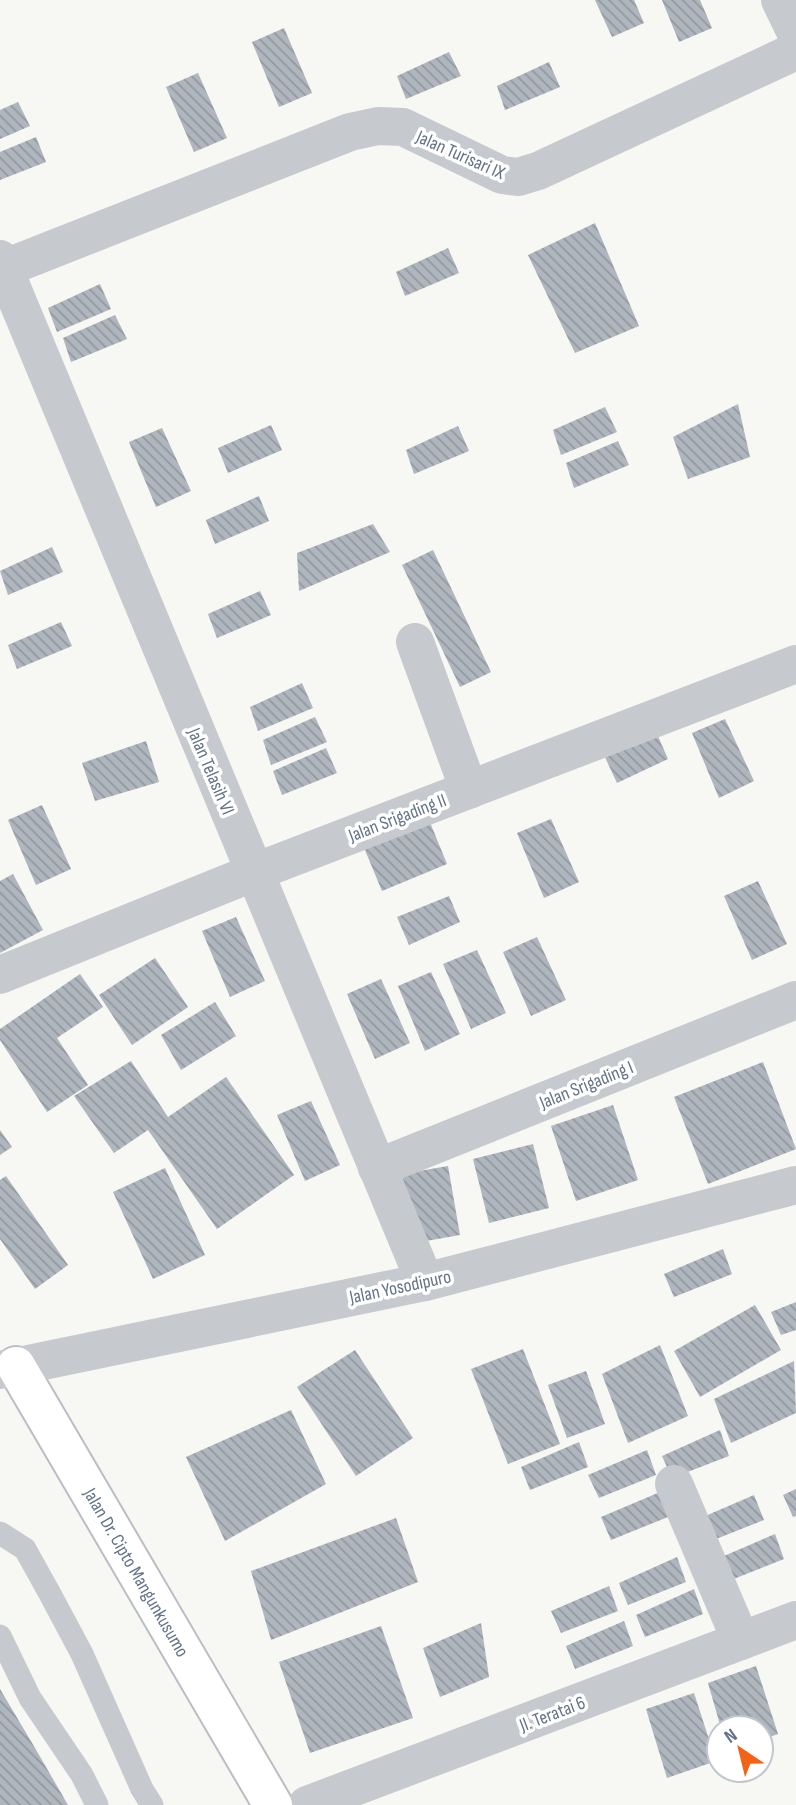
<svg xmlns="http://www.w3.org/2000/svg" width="796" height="1805" font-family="'Sofia Sans Condensed',sans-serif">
  <defs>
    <pattern id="building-back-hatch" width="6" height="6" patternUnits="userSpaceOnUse" patternTransform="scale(1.75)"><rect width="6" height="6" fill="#afb6bd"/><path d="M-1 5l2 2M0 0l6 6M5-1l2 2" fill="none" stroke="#92989f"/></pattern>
  </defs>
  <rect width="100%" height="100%" fill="#f7f7f3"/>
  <g fill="url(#building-back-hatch)">
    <path d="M595,0h39l10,23 -32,14z"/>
    <path d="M662,0h38l12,28 -33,14z"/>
    <path d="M284,28l28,65 -33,14 -27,-65z"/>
    <path d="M449,52l12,24 -55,23 -9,-23z"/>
    <path d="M549,62l11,25 -55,23 -8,-24z"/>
    <path d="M198,73l29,65 -33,14 -28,-65z"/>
    <path d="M18,102l12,24 -30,13v-29z"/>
    <path d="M36,137l10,25 -46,18v-28z"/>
    <path d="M595,223l44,103 -64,27 -47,-98z"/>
    <path d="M448,248l11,25 -54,23 -9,-24z"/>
    <path d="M100,284l11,25 -54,23 -9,-24z"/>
    <path d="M115,315l12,24 -56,23 -8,-24z"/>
    <path d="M738,404l12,53 -62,22 -15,-42z"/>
    <path d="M605,407l12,25 -56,23 -8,-25z"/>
    <path d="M271,425l11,25 -54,23 -10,-25z"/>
    <path d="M458,426l11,25 -55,23 -8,-24z"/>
    <path d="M162,428l29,63 -35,16 -27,-65z"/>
    <path d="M618,441l11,24 -55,23 -8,-25z"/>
    <path d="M259,496l10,25 -54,23 -9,-24z"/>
    <path d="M373,524l17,28 -91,39 -2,-38z"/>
    <path d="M52,547l11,25 -55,23 -8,-24z"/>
    <path d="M433,550l58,122 -31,15 -58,-122z"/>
    <path d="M260,591l11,24 -54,23 -9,-24z"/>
    <path d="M61,622l11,24 -55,23 -9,-24z"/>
    <path d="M302,683l11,25 -55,23 -8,-24z"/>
    <path d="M315,717l12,25 -56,23 -8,-25z"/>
    <path d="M725,719l29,62 -35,17 -27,-65z"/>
    <path d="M657,734l11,25 -51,24 -13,-28z"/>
    <path d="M146,741l13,41 -64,19 -13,-38z"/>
    <path d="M326,748l11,25 -55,22 -9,-24z"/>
    <path d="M42,805l29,64 -35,16 -28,-65z"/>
    <path d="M427,815l20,49 -65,27 -20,-48z"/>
    <path d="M551,819l28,63 -35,16 -27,-65z"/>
    <path d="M13,874l30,56 -43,23v-72z"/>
    <path d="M758,881l29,63 -35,16 -28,-64z"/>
    <path d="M449,896l11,26 -51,23 -12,-28z"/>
    <path d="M236,917l29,64 -35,16 -28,-66z"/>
    <path d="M537,937l29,63 -35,16 -28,-64z"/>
    <path d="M477,950l29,63 -35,16 -28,-65z"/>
    <path d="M155,958l33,49 -56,38 -33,-50z"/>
    <path d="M431,972l29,62 -35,17 -27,-65z"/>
    <path d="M80,974l23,33 -46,31 31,47 -41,27 -47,-72v-11z"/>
    <path d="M381,979l29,64 -35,16 -28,-65z"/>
    <path d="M215,1002l21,34 -55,34 -20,-35z"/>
    <path d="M131,1061l37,56 58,-40 68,98 -77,54 -69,-99 -34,23 -40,-57z"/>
    <path d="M763,1062l33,87 -88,35 -34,-87z"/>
    <path d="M311,1101l29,64 -35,16 -28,-66z"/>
    <path d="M613,1105l25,75 -62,21 -25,-75z"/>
    <path d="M0,1130l12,17 -12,8z"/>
    <path d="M533,1144l16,64 -60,15 -16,-64z"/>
    <path d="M448,1166l12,69 -45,8 -13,-69z"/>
    <path d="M165,1168l40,87 -52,24 -40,-87z"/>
    <path d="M6,1176l62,89 -33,24 -35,-50v-59z"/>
    <path d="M723,1249l9,25 -58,23 -10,-23z"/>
    <path d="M796,1302v28l-15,5 -10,-23z"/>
    <path d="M755,1305l26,45 -81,47 -26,-46z"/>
    <path d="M660,1345l28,71 -60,27 -26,-69z"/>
    <path d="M523,1349l37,95 -52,20 -37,-95z"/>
    <path d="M355,1350l58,88 -57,38 -59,-89z"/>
    <path d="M794,1361l2,52 -65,30 -17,-44z"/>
    <path d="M586,1371l19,53 -38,14 -19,-53z"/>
    <path d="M291,1410l35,74 -101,57 -39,-84z"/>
    <path d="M720,1430l9,26 -57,22 -10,-22z"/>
    <path d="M579,1442l9,25 -58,23 -9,-23z"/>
    <path d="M647,1450l9,25 -57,23 -11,-23z"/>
    <path d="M796,1489v27l-3,1 -10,-22z"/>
    <path d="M660,1492l8,25 -57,23 -10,-23z"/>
    <path d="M754,1495l10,25 -58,23 -10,-23z"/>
    <path d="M396,1518l22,64 -147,58 -20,-69z"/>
    <path d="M775,1534l9,25 -58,23 -9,-23z"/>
    <path d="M677,1557l9,25 -58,23 -9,-22z"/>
    <path d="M609,1586l9,25 -57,22 -10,-22z"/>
    <path d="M694,1589l9,25 -58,23 -9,-22z"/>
    <path d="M624,1621l9,25 -58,23 -9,-23z"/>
    <path d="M481,1623l8,54 -49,20 -17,-49z"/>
    <path d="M381,1626l32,92 -103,35 -31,-91z"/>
    <path d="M756,1666l22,68 -17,6v-12h-40l-13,-45z"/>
    <path d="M0,1689l35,59 33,57h-68z"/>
    <path d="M694,1693l22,68 -49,17 -21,-69z"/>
  </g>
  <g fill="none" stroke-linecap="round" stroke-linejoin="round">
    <g stroke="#babec4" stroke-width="42">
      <path id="secondary" d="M16,1366l257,439"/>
    </g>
    <g stroke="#c6c9cd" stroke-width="23">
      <path d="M0,1533l25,16 25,45 32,60 60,135 10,16"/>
      <path d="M0,1636l30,62 52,77 15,30"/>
    </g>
    <g stroke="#c6c9cd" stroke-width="38">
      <path d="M780,0l16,33"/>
      <path d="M0,259l425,1023"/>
      <path d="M0,270l350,-138 28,-6 25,1 99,48 16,2 20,-6 258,-120"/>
      <path d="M415,642l54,148"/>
      <path d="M0,975l255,-103 541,-208"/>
      <path d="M377,1168l419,-168"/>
      <path d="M674,1484l67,157"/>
      <path d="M307,1805l489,-185"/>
    </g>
    <path stroke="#c6c9cd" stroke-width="38" d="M0,1370l425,-88 371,-97"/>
    <use href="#secondary" stroke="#fff" stroke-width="38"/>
  </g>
  <g text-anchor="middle" stroke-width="7" stroke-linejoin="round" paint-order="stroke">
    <g font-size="19" fill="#637387" stroke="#fff">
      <text transform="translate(461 154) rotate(24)" y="7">Jalan Turisari IX</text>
      <text transform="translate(212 771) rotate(67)" y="7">Jalan Telasih VI</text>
      <text transform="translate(397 817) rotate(-21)" y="7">Jalan Srigading II</text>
      <text transform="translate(586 1084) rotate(-22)" y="7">Jalan Srigading I</text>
      <text transform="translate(400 1286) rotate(-12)" y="7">Jalan Yosodipuro</text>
      <text transform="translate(137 1572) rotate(60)" y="7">Jalan Dr. Cipto Mangunkusumo</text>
      <text transform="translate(552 1713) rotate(-21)" y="7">Jl. Teratai 6</text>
    </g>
  </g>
  <g transform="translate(740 1749) rotate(325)"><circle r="33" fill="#ffffff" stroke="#c1c7cf" stroke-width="2"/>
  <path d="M0-5L12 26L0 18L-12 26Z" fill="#f36217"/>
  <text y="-10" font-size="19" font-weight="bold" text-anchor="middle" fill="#637387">N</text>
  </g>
</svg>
